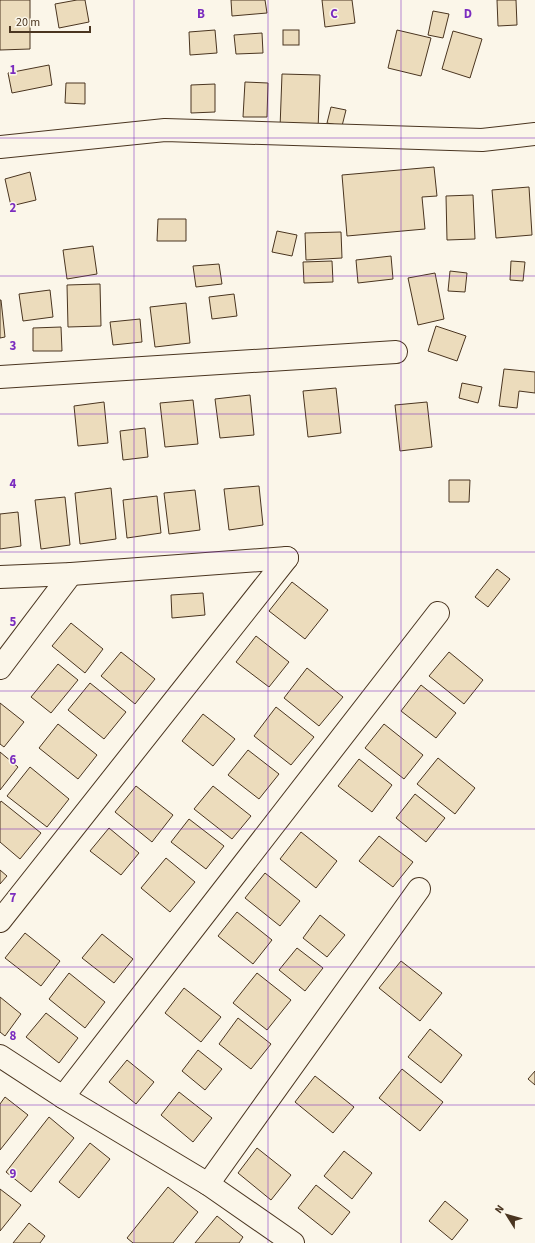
<svg xmlns="http://www.w3.org/2000/svg" width="535" height="1243" font-family="'Source Sans 3',sans-serif">
  <rect width="100%" height="100%" fill="#fbf6e9"/>
  <g fill="#ecdcbc" stroke="#4a3520">
    <path d="M0,0h30v49l-30,1z"/>
    <path d="M77,0h8l4,22 -30,6 -4,-24z"/>
    <path d="M231,0h34l2,13 -35,3z"/>
    <path d="M322,0h30l3,23 -30,4z"/>
    <path d="M497,0h19l1,25 -19,1z"/>
    <path d="M433,11l16,3 -6,24 -15,-3z"/>
    <path d="M215,30l2,23 -27,2 -1,-23z"/>
    <rect x="283" y="30" width="16" height="15"/>
    <path d="M397,30l34,8 -10,38 -33,-8z"/>
    <path d="M453,31l29,8 -12,39 -28,-9z"/>
    <path d="M262,33l1,20 -27,1 -2,-19z"/>
    <path d="M49,65l3,20 -40,8 -4,-20z"/>
    <path d="M282,74l38,1 -2,55 -38,-2z"/>
    <path d="M245,82l23,1 -1,34h-24z"/>
    <path d="M66,83h19v21l-20,-1z"/>
    <path d="M215,84v28l-24,1v-28z"/>
    <path d="M331,107l15,3 -4,16 -15,-3z"/>
    <path d="M434,167l3,29 -15,1 3,32 -78,7 -5,-61z"/>
    <path d="M30,172l6,28 -25,6 -6,-27z"/>
    <path d="M529,187l3,48 -36,3 -4,-48z"/>
    <path d="M473,195l2,44 -28,1 -1,-44z"/>
    <path d="M158,219h28v22h-29z"/>
    <path d="M277,231l20,4 -5,21 -20,-4z"/>
    <path d="M341,232l1,26 -36,2 -1,-27z"/>
    <path d="M93,246l4,28 -30,5 -4,-29z"/>
    <path d="M391,256l2,23 -35,4 -2,-23z"/>
    <path d="M332,261l1,21 -29,1 -1,-21z"/>
    <path d="M511,261l14,1 -2,19 -13,-1z"/>
    <path d="M219,264l3,20 -26,3 -3,-21z"/>
    <path d="M450,271l17,2 -2,19 -17,-1z"/>
    <path d="M435,273l9,46 -26,6 -10,-47z"/>
    <path d="M100,284l1,42 -33,1 -1,-42z"/>
    <path d="M50,290l3,27 -30,4 -4,-27z"/>
    <path d="M234,294l3,22 -25,3 -3,-22z"/>
    <path d="M0,300h1l4,37 -5,1z"/>
    <path d="M186,303l4,40 -35,4 -5,-40z"/>
    <path d="M140,319l2,23 -29,3 -3,-23z"/>
    <path d="M436,326l30,10 -9,25 -29,-10z"/>
    <path d="M61,327l1,24h-29v-23z"/>
    <path d="M504,369l31,3v21l-16,-2 -2,17 -18,-2z"/>
    <path d="M462,383l20,4 -4,16 -19,-5z"/>
    <path d="M336,388l5,45 -33,4 -5,-46z"/>
    <path d="M250,395l4,40 -34,3 -5,-39z"/>
    <path d="M193,400l5,44 -33,3 -5,-44z"/>
    <path d="M104,402l4,41 -30,3 -4,-40z"/>
    <path d="M427,402l5,45 -32,4 -5,-46z"/>
    <path d="M145,428l3,29 -25,3 -3,-29z"/>
    <path d="M449,480h21l-1,22h-20z"/>
    <path d="M259,486l4,39 -34,5 -5,-41z"/>
    <path d="M111,488l5,51 -36,5 -5,-51z"/>
    <path d="M195,490l5,40 -31,4 -5,-41z"/>
    <path d="M157,496l4,37 -34,5 -4,-38z"/>
    <path d="M65,497l5,48 -29,4 -6,-49z"/>
    <path d="M18,512l3,34 -21,3v-35z"/>
    <path d="M497,569l13,10 -22,28 -13,-10z"/>
    <path d="M292,582l36,28 -23,29 -36,-28z"/>
    <path d="M203,593l2,22 -33,3 -1,-23z"/>
    <path d="M71,623l32,26 -18,24 -33,-27z"/>
    <path d="M256,636l33,26 -20,25 -33,-25z"/>
    <path d="M121,652l34,27 -20,25 -34,-28z"/>
    <path d="M449,652l34,28 -19,24 -35,-28z"/>
    <path d="M58,664l20,16 -27,33 -20,-16z"/>
    <path d="M307,668l36,29 -24,29 -35,-28z"/>
    <path d="M90,683l36,29 -22,27 -36,-29z"/>
    <path d="M421,685l35,28 -20,25 -35,-27z"/>
    <path d="M0,703l24,19 -20,25 -4,-3z"/>
    <path d="M276,707l38,30 -23,28 -37,-29z"/>
    <path d="M203,714l32,25 -22,27 -31,-25z"/>
    <path d="M58,724l39,31 -19,24 -39,-31z"/>
    <path d="M384,724l39,31 -19,24 -39,-31z"/>
    <path d="M248,750l31,24 -20,25 -31,-24z"/>
    <path d="M0,752l18,15 -18,23z"/>
    <path d="M438,758l37,30 -20,26 -38,-30z"/>
    <path d="M359,759l33,26 -20,27 -34,-26z"/>
    <path d="M30,767l39,32 -22,28 -40,-31z"/>
    <path d="M136,786l37,29 -21,27 -37,-30z"/>
    <path d="M213,786l38,30 -19,23 -38,-30z"/>
    <path d="M415,794l30,24 -19,24 -30,-24z"/>
    <path d="M1,801l40,32 -21,26 -20,-17v-39z"/>
    <path d="M189,819l35,27 -18,23 -35,-27z"/>
    <path d="M109,828l30,25 -18,22 -31,-24z"/>
    <path d="M301,832l36,29 -21,27 -36,-29z"/>
    <path d="M379,836l34,26 -20,25 -34,-26z"/>
    <path d="M166,858l29,24 -25,30 -29,-24z"/>
    <path d="M0,870l7,6 -7,8z"/>
    <path d="M265,873l35,28 -20,25 -35,-28z"/>
    <path d="M237,912l35,28 -19,24 -35,-28z"/>
    <path d="M320,915l25,20 -18,22 -24,-19z"/>
    <path d="M25,933l35,28 -19,25 -36,-28z"/>
    <path d="M102,934l31,25 -19,24 -32,-25z"/>
    <path d="M297,948l26,20 -18,23 -26,-21z"/>
    <path d="M401,961l41,32 -22,28 -41,-33z"/>
    <path d="M69,973l36,29 -20,26 -36,-29z"/>
    <path d="M257,973l34,27 -24,30 -34,-27z"/>
    <path d="M184,988l37,29 -20,25 -36,-29z"/>
    <path d="M0,997l21,17 -16,22 -5,-4z"/>
    <path d="M46,1013l32,25 -19,25 -33,-26z"/>
    <path d="M238,1018l33,26 -20,25 -32,-25z"/>
    <path d="M430,1029l32,26 -21,28 -33,-26z"/>
    <path d="M198,1050l24,19 -17,21 -23,-19z"/>
    <path d="M127,1060l27,22 -18,22 -27,-22z"/>
    <path d="M402,1069l41,33 -23,29 -41,-33z"/>
    <path d="M535,1071v14l-7,-6z"/>
    <path d="M315,1076l39,31 -21,26 -38,-31z"/>
    <path d="M179,1092l33,26 -19,24 -32,-27z"/>
    <path d="M5,1097l23,18 -28,35v-46z"/>
    <path d="M49,1117l25,21 -43,54 -25,-20z"/>
    <path d="M90,1143l20,16 -31,39 -20,-16z"/>
    <path d="M257,1148l34,27 -20,25 -33,-27z"/>
    <path d="M344,1151l28,22 -20,26 -28,-23z"/>
    <path d="M316,1185l34,27 -18,23 -34,-27z"/>
    <path d="M168,1187l30,25 -25,31h-40l-6,-5z"/>
    <path d="M0,1189l21,16 -21,26z"/>
    <path d="M445,1201l23,19 -16,20 -23,-19z"/>
    <path d="M217,1216l26,21 -4,6h-44z"/>
    <path d="M29,1223l16,13 -5,7h-27z"/>
  </g>
  <g fill="none" stroke-linecap="round" stroke-linejoin="round">
    <g stroke="#4a3520" stroke-width="24">
      <g id="minor">
        <path d="M0,147l165,-17 317,10 53,-6"/>
        <path d="M0,377l396,-25"/>
        <path d="M0,577l71,-3 216,-16"/>
        <path d="M0,668l71,-94"/>
        <path d="M0,921l287,-363"/>
        <path d="M0,1056l63,41 145,87 85,59"/>
        <path d="M63,1097l375,-484"/>
        <path d="M208,1184l211,-295"/>
      </g>
    </g>
    <use href="#minor" stroke="#fbf6e9" stroke-width="22"/>
  </g>
  <path fill="none" stroke="#7b2cbf" stroke-width="1" stroke-opacity="0.55" d="M134,0v1243M268,0v1243M401,0v1243M0,138h535M0,276h535M0,414h535M0,552h535M0,691h535M0,829h535M0,967h535M0,1105h535"/>
  <g font-size="13" text-anchor="middle" font-weight="bold" fill="#7b2cbf" stroke="#fbf6e9" stroke-width="3" stroke-linejoin="round" paint-order="stroke">
    <text x="201" y="18">B</text>
    <text x="334" y="18">C</text>
    <text x="468" y="18">D</text>
    <text x="13" y="74">1</text>
    <text x="13" y="212">2</text>
    <text x="13" y="350">3</text>
    <text x="13" y="488">4</text>
    <text x="13" y="626">5</text>
    <text x="13" y="764">6</text>
    <text x="13" y="902">7</text>
    <text x="13" y="1040">8</text>
    <text x="13" y="1178">9</text>
  </g>
  <g transform="translate(507 1215) rotate(307)" stroke="#fbf6e9" stroke-width="3" paint-order="stroke">
  <path d="M0-3L7 15L0 10L-7 15Z" fill="#4a3520"/>
  <text y="-6" font-size="11" font-weight="bold" text-anchor="middle" fill="#4a3520">N</text>
  </g>
  <path d="M10 26v6h80v-6" fill="none" stroke="#4a3520" stroke-width="2"/>
  <text x="16" y="26" font-size="12" fill="#4a3520" stroke="#fbf6e9" stroke-width="3" paint-order="stroke">20 m</text>
</svg>
